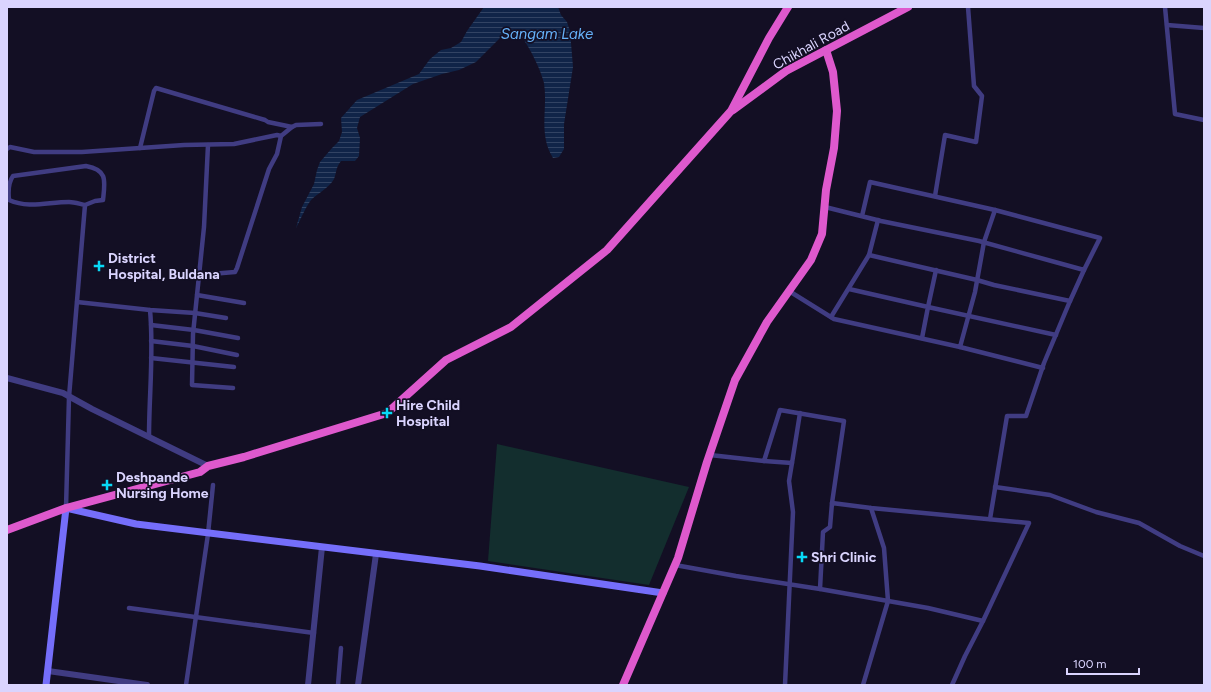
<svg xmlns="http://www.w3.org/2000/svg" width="1211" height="692" font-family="Figtree,sans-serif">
  <defs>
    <pattern id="water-rules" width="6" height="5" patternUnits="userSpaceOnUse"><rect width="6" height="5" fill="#102448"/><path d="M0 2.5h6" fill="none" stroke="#324363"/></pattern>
  </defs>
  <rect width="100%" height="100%" fill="#130f24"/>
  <path fill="#132e2e" d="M497,444l192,43 -40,98 -161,-24z"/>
  <path fill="url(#water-rules)" d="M484,7h74l3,8 6,7 3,9 3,36 -9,57v25l-5,8 -6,1c-15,-24 -5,-49 -9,-75 -3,-13 -15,-37 -23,-47l-20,1 -25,25 -17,8 -17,4 -29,10 -53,33 -3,11 3,10 -1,18 -4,5h-14c-6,8 -4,11 -7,18 -5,9 -16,14 -23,21 -6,8 -10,19 -15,28l6,-21 12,-23 3,-14 3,-8 12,-14 7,-7 3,-9 -1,-14 16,-18 62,-26 11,-15 11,-9 10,-2 10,-6 6,-11z"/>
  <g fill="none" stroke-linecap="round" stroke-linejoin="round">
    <g stroke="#403c82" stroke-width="4.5">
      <path d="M1165,7l10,107 29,6"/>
      <path d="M1167,25l37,3"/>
      <path d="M208,145l-4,82 -11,107 -1,51 41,3"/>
      <path d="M140,148l14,-57 2,-3 109,32 3,2 24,5"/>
      <path d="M7,149l3,-2 24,5h48l102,-7 50,-1 43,-9 4,1"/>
      <path d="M935,196l10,-61 31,7 6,-46 -8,-10 -6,-79"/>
      <path d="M825,207l56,14 98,20 105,29 16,-32 -105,-28 -125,-28 -8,34"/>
      <path d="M869,255l108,25 17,5 76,16 14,-31"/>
      <path d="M936,270l-8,37 128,28"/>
      <path d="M199,275l36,-3 2,-4 32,-99 8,-15 4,-18 11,-9 4,-2 25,-1"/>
      <path d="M849,289l79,18 -6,31"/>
      <path d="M789,291l45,28 126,28 15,-55 9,-50 11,-32"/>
      <path d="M197,295l47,8"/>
      <path d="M77,302l73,8 45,3 31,5"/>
      <path d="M831,317l38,-62 9,-35"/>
      <path d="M151,325l43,5 44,8"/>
      <path d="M151,341l42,5 44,9"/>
      <path d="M960,347l83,21"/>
      <path d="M151,358l83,9"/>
      <path d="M149,437c0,-42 5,-85 1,-127"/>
      <path d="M710,455l54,6 16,-51 64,11 -12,82"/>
      <path d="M764,461l28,2 8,-50"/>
      <path d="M995,487l55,8 46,17 43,11 41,23 24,10"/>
      <path d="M66,508l3,-111 16,-192c-5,-1 -11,-3 -16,-3 -21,0 -40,7 -60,-2 -1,-9 -1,-17 4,-24l73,-10c22,4 19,15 17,34l-8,1 -10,4"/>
      <path d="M990,519l17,-103h19l18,-53 26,-62"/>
      <path d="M675,565l61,11 84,13 3,-57 7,-5 2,-24 39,5 158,15 -46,98 -18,35 -13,29"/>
      <path d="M820,589l108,19 55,13"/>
      <path d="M129,608l185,25"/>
      <path d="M186,685l22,-151 5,-49"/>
      <path d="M338,685l3,-37"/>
      <path d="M785,685l8,-173 -4,-31 3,-18"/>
      <path d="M863,685l25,-84 -4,-53 -13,-40"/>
    </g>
    <g stroke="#403c82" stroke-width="6">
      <path d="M7,378l56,15 29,16 116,57"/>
      <path d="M48,671l99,14"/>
      <path d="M308,685l14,-138"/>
      <path d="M358,685l18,-131"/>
    </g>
    <path stroke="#756efa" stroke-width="7" d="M46,685l20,-177 70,16 344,42 183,27"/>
    <g stroke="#de59cd" stroke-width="8">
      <path d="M733,110l53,-39 122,-64"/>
      <path d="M7,530l59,-22 134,-36 8,-6 36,-9 143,-44 59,-53 65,-33 96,-77 124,-139 38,-73 19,-31"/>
      <path d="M623,685l55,-127 29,-96 28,-82 32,-58 44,-62 11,-26 4,-44 8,-42 3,-37 -4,-39 -7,-22"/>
    </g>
  </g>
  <g fill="#08d9f6" stroke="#130f24" stroke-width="1.5">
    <path d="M97 260h4v4h4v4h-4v4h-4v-4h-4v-4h4z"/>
    <path d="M385 407h4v4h4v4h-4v4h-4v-4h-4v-4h4z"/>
    <path d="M105 479h4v4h4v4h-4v4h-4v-4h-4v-4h4z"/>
    <path d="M800 551h4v4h4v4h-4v4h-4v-4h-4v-4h4z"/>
  </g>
  <g text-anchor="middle" stroke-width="3.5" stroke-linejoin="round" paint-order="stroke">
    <g font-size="14" fill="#dad4fe" stroke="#130f24">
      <text transform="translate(811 45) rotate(-29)" y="5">Chikhali Road</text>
    </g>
    <g font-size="14" font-weight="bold" fill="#dad4fe" stroke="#130f24" text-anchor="start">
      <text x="108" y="263">District<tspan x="108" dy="16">Hospital, Buldana</tspan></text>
      <text x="396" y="410">Hire Child<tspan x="396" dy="16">Hospital</tspan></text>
      <text x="116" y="482">Deshpande<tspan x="116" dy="16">Nursing Home</tspan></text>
      <text x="811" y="562">Shri Clinic</text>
    </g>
    <g font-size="15" font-style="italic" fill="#66b2fa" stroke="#130f24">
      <text x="547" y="39">Sangam Lake</text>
    </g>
  </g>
  <rect width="1211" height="692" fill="none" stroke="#dad4fe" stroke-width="16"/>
  <path d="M1067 668v6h72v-6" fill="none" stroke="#dad4fe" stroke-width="2"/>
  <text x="1073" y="668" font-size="12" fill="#dad4fe" stroke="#130f24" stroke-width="3" paint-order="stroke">100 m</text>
</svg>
